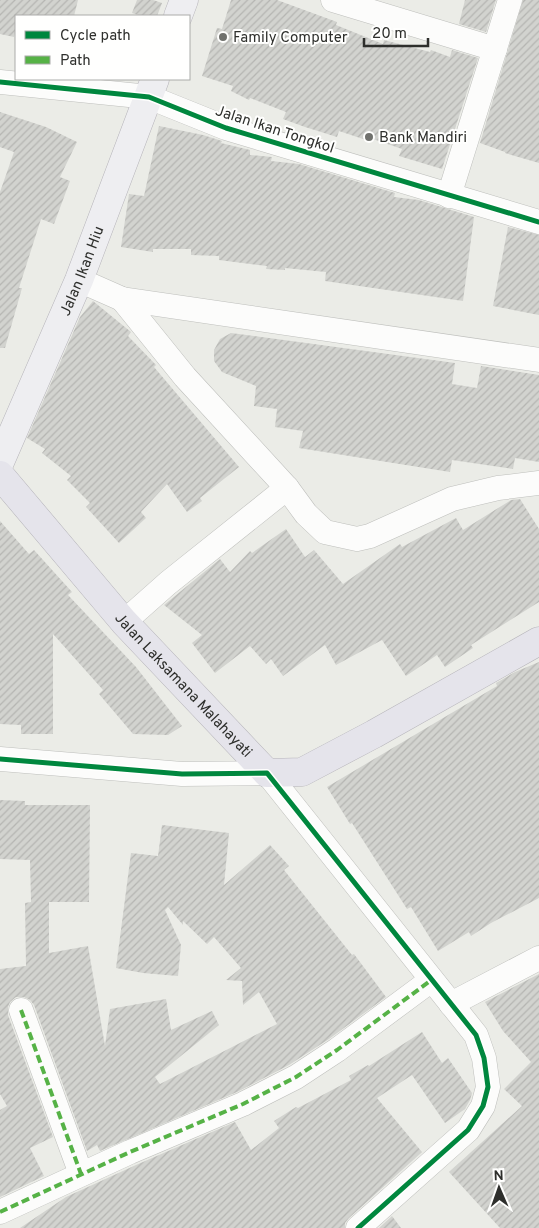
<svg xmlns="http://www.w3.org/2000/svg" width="539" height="1228" font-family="Overpass,sans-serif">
  <defs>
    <pattern id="building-hatch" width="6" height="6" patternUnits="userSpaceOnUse" patternTransform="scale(1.25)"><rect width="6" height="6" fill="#d2d3cf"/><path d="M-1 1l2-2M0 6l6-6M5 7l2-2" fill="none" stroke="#b5b5b2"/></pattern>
  </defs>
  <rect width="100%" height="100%" fill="#ebece7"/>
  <g fill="url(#building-hatch)">
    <path d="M0,0h78l-4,16h-58v12l-2,9 -14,-3z"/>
    <path d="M137,0h16l9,3 -5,13h-16l-9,-3z"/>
    <path d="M231,0h46l60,22 -1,3 47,19 1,-4 46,12 1,-2 19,7 2,-7 26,8 -36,111 -43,-13 3,-7 -32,-11 -1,3 -30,-10 -2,6 -32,-10 -22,-8 3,-7 -36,-14 -1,2 -18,-9 2,-5 -31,-10 15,-48 5,1z"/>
    <path d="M465,0h31l-10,32 -27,-8z"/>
    <path d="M523,0h16v163l-34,-10v-1l-25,-9z"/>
    <path d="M0,112l46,15 31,15 -17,35 10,4 -16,43 -13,-5 -22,69h3l-17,60h-5v-156l14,-40 -14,-5z"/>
    <path d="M159,126l44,9 19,6 -1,2 29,7v5l22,2 -1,4 28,3 96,29 -1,4 25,3 55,17 -11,84 -138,-20 1,-9 -41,-4v2l-19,-1 1,-3 -48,-6v-4l-28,-1v-6h-38v3l-32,-5 8,-53 15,2z"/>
    <path d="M508,227l31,8v80l-46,-9z"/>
    <path d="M93,301l38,31 -3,4 28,29 -2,2 85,100 -39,31 2,3 -15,11 -20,-28 -26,28 5,6 -27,25 -33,-36 4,-4 -23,-23 4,-4 -29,-23 3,-4 -18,-11 53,-121z"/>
    <path d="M231,333l224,30 -3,21 25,4 4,-22 58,9v87l-24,-4 -2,11 -61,-9 -2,12 -151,-24 4,-17 -28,-4 2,-18 -23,-3 2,-20 -34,-14 -8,-11v-11l6,-11z"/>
    <path d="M520,499l19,30v73l-68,43 2,3 -28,19 -8,-12 -31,21 -24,-36 -46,25 -11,-20 -42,31 -12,-17 -5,5 -16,-18 -35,27 -23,-30 10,-8 -38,-30 56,-46 10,13 20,-21 2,2 34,-24 19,28 9,-7 29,34 57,-40 2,3 54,-29 7,12 48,-30z"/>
    <path d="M0,521l29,33 5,-4 38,42 -4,3 68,72 46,59 -14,9 -35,-1 -34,-40 4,-4 -50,-56v100h-32v-9l-21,-1z"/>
    <path d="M539,662v236l-48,25 -20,13 -2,-4 -31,19 -27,-44 -4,2 -55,-86 -2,1 -23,-37 170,-101 -1,-3 19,-11z"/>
    <path d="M0,800l25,1v4h65l-1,97h-40v51l39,-7 17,100 5,-37 56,-10 5,31 41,-19 7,14 -64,52 5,7 117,-60 -18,-32 -16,13 -1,-24 -16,-1 15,-12 -27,-31 -7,7 -24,-23v4l-15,-18 -3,3 16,35 -3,31 -35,-3 -27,-5 15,-115 27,3 4,-31 67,8 -5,52 46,-40 19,21 -5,4 68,85 2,-1 32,43 -57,42 -40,26 -52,27 -137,59 -3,-6 -10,6 -53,-146 -4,-5 -6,-3h-8l-6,5 -2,5v8l45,122 -23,11 14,28 -44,21v-87l7,-4 -7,-12v-125l26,-3 -1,-63 6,-1 -1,-42 -30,-1z"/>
    <path d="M539,974v254h-39l-51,-56 73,-66 -18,-17 27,-27 -28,-31 -18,-29z"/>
    <path d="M422,1032l20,31 6,-5 24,35 -2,7 -5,9 -20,14 -33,-48 -35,23 45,54 -73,66 -4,5v5h-325l46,-31 70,-32 99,-43 16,28 28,-22 -5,-7 22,-14 2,1 53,-28 -2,-4 19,-11 1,1z"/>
    <path d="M392,1216l9,12h-22z"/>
  </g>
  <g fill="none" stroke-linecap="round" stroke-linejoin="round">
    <g stroke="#bebfbc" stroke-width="25">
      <g id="minor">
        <path d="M333,0l162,49"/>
        <path d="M0,82l149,15 77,31 313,94"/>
        <path d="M449,196l61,-196"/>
        <path d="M79,280l43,19 417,61"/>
        <path d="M122,299l63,78 102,111 19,26 19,18 32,7 13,-3 82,-37 46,-11 41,-5"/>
        <path d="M124,622l44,-39 119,-95"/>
        <path d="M0,759l182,15 85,-1 209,262 8,23 4,29 -5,19 -15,24 -110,98"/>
        <path d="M451,1004l88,-46"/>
        <path d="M21,1010l60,164"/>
        <path d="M0,1212l130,-60 113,-48 53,-27 41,-27 93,-69"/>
      </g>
    </g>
    <g stroke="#b6b4ba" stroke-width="29">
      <g id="major">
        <path d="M178,16l6,-16"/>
        <path id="s1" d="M0,462l79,-182 76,-201"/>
      </g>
    </g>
    <g stroke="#b6b4ba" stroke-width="29">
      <g id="highway">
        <path id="s2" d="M0,475l124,147 143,151 35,-1 72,-38 165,-93"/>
      </g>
    </g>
    <use href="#minor" stroke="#fcfcfb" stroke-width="24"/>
    <use href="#major" stroke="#eeeef1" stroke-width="28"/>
    <use href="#highway" stroke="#e5e4eb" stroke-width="28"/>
    <g stroke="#56b246" stroke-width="4" stroke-dasharray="8 4" stroke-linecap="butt">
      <path d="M21,1010l60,164"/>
      <path d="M0,1212l130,-60 113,-48 53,-27 41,-27 93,-69"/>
    </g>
    <g stroke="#fffffe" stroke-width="8">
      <g id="cycleway">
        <path d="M0,82l149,15 77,31 313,94"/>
        <path d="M0,759l182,15 85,-1 209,262 8,23 4,29 -5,19 -15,24 -110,98"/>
      </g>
    </g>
    <use href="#cycleway" stroke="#00873e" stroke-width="5"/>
  </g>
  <g fill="#70716d" stroke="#fffffe" stroke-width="2">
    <circle cx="223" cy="37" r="5"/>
    <circle cx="369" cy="137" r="5"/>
  </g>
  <g text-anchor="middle" stroke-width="4" stroke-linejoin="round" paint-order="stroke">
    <g font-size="15" fill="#2e2f2c" stroke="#fffffe" text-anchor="start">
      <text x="233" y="42">Family Computer</text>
      <text x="379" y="142">Bank Mandiri</text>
    </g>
    <g font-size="15" fill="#2e2f2c" stroke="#fffffe">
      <text transform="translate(275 129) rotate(18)" y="5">Jalan Ikan Tongkol</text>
      <text dy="5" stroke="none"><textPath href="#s1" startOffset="208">Jalan Ikan Hiu</textPath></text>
      <text dy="5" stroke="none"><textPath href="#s2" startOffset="279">Jalan Laksamana Malahayati</textPath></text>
    </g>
  </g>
  <rect x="15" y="15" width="175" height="65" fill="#fffffe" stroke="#abacaa"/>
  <rect x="25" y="31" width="25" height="8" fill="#00873e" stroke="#abacaa"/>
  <text x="60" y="40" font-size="15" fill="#2e2f2c">Cycle path</text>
  <rect x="25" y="56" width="25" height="8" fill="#56b246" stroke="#abacaa"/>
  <text x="60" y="65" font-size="15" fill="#2e2f2c">Path</text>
  <g transform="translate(499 1188) rotate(358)" stroke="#fffffe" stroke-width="4" paint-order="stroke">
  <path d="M0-4L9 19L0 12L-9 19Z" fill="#2e2f2c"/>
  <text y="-8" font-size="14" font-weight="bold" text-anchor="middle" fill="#2e2f2c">N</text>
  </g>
  <path d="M364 38v8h64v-8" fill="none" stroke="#2e2f2c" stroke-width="2.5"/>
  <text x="372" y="38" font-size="15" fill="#2e2f2c" stroke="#fffffe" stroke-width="4" paint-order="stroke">20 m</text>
</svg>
